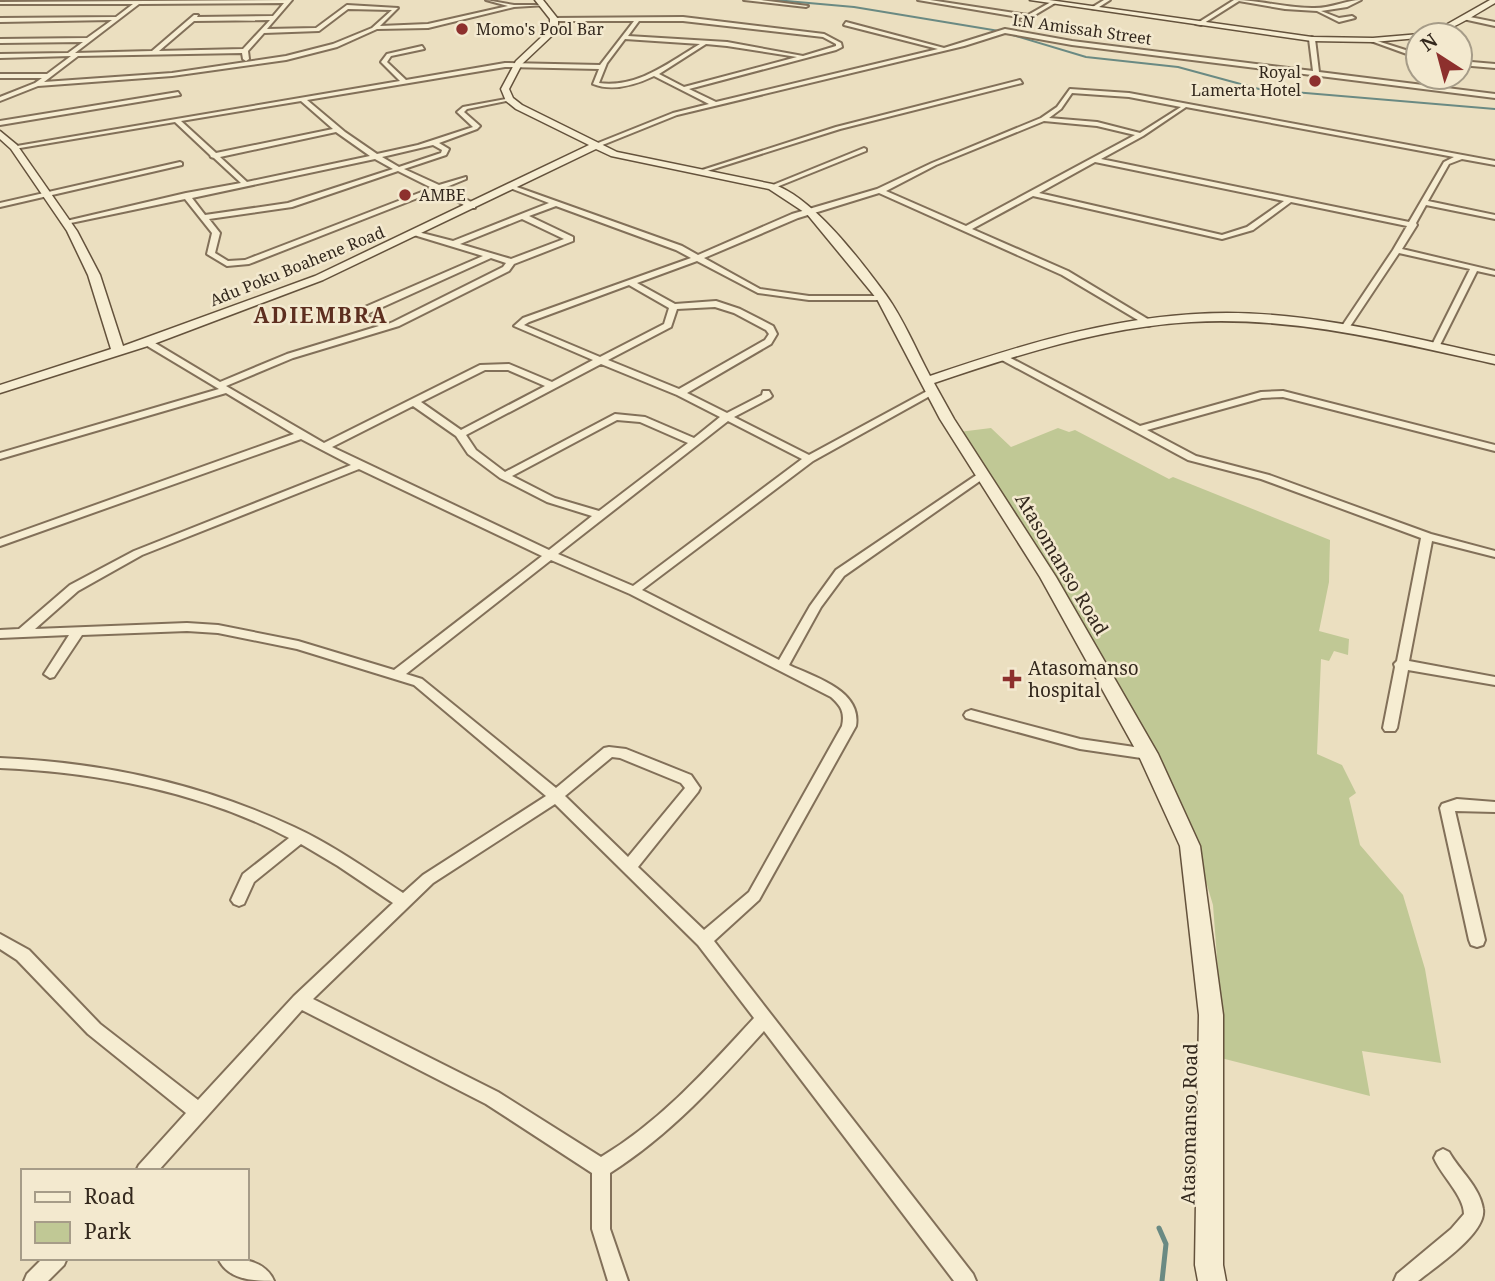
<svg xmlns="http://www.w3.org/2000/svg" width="1495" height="1281" font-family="'Noto Serif',serif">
  <rect width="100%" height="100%" fill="#ebdfc0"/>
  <path fill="#c0c895" d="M991,428l20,19 47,-19 11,4 6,-2 94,49 4,-2 157,63 -1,42 -10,49 30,8 -1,16 -14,-4 -5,10 -8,-2 -4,95 25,11 14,28 -7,5 11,47 43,50 22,74 16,94 -79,-12 8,45 -153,-39 3,-60 -7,-92 -19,-63 -235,-410z"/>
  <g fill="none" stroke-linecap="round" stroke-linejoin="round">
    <g stroke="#6a8a83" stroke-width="2">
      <path d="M775,0l79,7 145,24"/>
      <path d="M1006,33l80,24 92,10 81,22 236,20"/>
    </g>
    <path stroke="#6a8a83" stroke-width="5" d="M1159,1228l7,16 -4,37"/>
    <g stroke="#827059" stroke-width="4">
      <g id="street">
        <path d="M292,0l-25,29 49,-1 31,-23 51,3 -18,18 48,-2 80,-18 -22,-6 28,5h32l-32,2 -86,21 -51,1 -40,18 -51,13 -114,16 -134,10 -38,15v-4l35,-14 7,-5h-42v-4h47l24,-18 -71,2v-4l68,-1 15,-11 -83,1v-4l87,-1 25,-18 -112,2v-4l116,-1 17,-13h-133v-2zM284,3l-11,13 -76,1 1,-2h-4l-42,36 -77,2 64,-49zM348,9l44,1 -20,18 -39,16 -47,12 -114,17 -128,9 34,-26 164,-3 1,6 3,2 3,-2 -1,-8 16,-18 55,-2zM270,20l-27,29 -84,2 35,-30z"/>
        <path d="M744,0h17l47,6 -2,1z"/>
        <path d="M918,0h12l98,15 23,-13 4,1 -32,19 -3,-2 4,-2z"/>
        <path d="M1104,0h6l-14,9 -5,-1z"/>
        <path d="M1234,0c26,0 51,8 78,8 19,1 34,-8 49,-8l-14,7 -26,4 18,7 13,-2 3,2 -16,4 -22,-11 -32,-2 -46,-8 -38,24 -5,-1z"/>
        <path d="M1465,16l30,6v4l-32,-7z"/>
        <path d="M683,17l141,17 17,9 1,4 -6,3 -147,39 27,13 222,-53 -94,-24 2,-3 98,26 61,-19 67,12 241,30 -4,-32 3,-2 3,2 4,33 176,22v4l-423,-53 -67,-12 -41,13 -287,69 -82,33 -2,-1v-2l80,-32 36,-9 -55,-28c-19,9 -41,16 -61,8l6,-15 -94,-2 -198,33 38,32 32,22 41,-9 55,-18 -16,-15 6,-5 48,-9v2l-44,9 -3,3 16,14 -3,3 -38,14 10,6 -3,6 -42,14 35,16 27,-8v2l-22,9 31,16v4h-6l-31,-18 -189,74 -22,2 -20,-12 5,-21 -27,-34 -119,25 -4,-2 124,-29 55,-10 -27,-25 -3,-1 -1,-2 -35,-33 -161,27 -3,-2 389,-66 -19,-19 6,-8 35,-8 2,3 -33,7 -4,6 19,18 99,-17 95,2 34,-44h-80l-2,-3zM639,21h44l140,16 13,7v2l-33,10 -76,-14 -99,-6zM625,39l75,5c-32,19 -62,44 -101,39l8,-20zM706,44l21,2 70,11 -113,30 -25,-13zM301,101l32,28 -117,24 -35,-32zM336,132l34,24 -123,26 -27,-25zM433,145l9,5 -1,3 -42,14 -17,-10zM375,159l18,10 -105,34 -83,12 -13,-17zM398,171l34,17 -187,72 -17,1 -13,-8 5,-20 -11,-14 83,-12z"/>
        <path d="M1371,39l47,15v4l-47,-17z"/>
        <path d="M1460,61l35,3v4l-35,-3z"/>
        <path d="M1020,80l2,3 -182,46 -139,44 -5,-1 140,-45z"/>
        <path d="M1070,89l59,4 366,68v4l-33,-6 -13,5 -21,37 67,14v4l-69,-14 -10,18 1,2 -15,24 93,22v4l-18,-4 -38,76 -4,3 -4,-3 39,-78 -71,-16 -52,78 -7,-2 53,-79 14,-24 -116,-24 -38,28 -31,9 -189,-43 -61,33 96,42 83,50v4l-3,1 -86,-51 -183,-82 -81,25 -94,40 56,31 49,7h73l4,2 -1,2h-76l-51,-7 -61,-32 -60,22 38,21 41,-3 24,8 33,17 4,8 -6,10 -84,49 40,20 35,-18 1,-4h6l3,5 -2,2 -36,19 75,38 120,-65 3,-1 5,3 -124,69 -171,129 137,70 31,-54 26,-36 142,-96h8l1,2 -143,100 -23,31 -32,58c25,12 73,25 67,61l-97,174 -45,41 259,333 3,7h-22l-190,-250c-47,52 -94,104 -154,142v56l18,52h-20l-16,-52v-56l-106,-69 -184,-94 -144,161h-22l3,-6 47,-52 -98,-79 -71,-74 -17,-11v-15l29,16 71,74 98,76 96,-104 99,-93 -55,-37 -37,-22 -47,38 -10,22 -5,2 -5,-2 -3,-4 12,-26 46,-36c-86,-46 -193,-66 -289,-70v-10c101,4 202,26 294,69 39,18 74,43 109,66l20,-18 123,-79 -132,-111 -117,-36 -79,-16 -31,-2 -105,4 -28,42 -4,1 -6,-4 25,-39 -69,3v-8l19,-1 51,-44 64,-34 217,-86 -50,-26 -301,107v-7l294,-105 -68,-41 -226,66v-6l219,-64 -75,-45v-4h6l70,42 67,-28 92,-28 -21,-8v-8l125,-54 -69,-21v-4l39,10 96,-38 -39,-15v-2h4l168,60 16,9 94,-41 85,-25 55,-26 109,-45 16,-11zM1072,93l57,4 52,10 -41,26 -43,-11 -48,-4 12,-9zM1186,107l268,50 -10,5 -35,60 -308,-63 42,-23zM1044,121l53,5 38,9 -169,91 -80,-35 50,-26zM1095,162l189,39 -37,26 -25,8 -183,-42zM556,206l120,44 15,8 -168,60 -9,8 79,34 -41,22 -43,-18 -29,1 -156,78 -98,-57 67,-28 106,-32 110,-55 5,-7 59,-23v-4l-44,-21zM522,219l42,20 -53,20 -51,-15zM491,258l15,5 -3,4 -110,55 -5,2 -23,-9zM629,285l40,23 -5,16 -64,33 -76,-32 5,-3zM715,307l19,6 32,17 3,4 -4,6 -86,49 -71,-29 63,-33 6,-18zM601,364l76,31 43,22 -26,21 -49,-21 -30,-3 -110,58 -29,-22 -10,-15zM485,370h23l37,16 -84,44 -40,-28zM413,406l43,30 12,18 32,24 47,24 45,14 -43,34 -217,-103zM617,420l23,2 48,21 -89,68 -44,-13 -43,-22zM728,421l74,38 -169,127 -75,-32zM359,469l183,87 -148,114 -96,-29 -80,-16 -31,-2 -152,6 43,-38 64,-36zM551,560l79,34 201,103c10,9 14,15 11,29l-93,166 -45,38 -66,-63 60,-75 2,-4 -9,-13 -65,-26 -17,-2 -5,1 -48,40 -134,-109 -16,-5zM612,757l8,1 61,25 4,5 -57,69 -63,-61zM555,804l143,141 56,73c-47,51 -93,103 -153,139l-103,-65 -185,-93 120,-116z"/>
        <path d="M178,92l2,3 -180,30v-4z"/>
        <path d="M864,148l2,1v2l-92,37 -6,-1z"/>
        <path d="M180,162l2,1v2l-182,42v-4z"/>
        <path d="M1003,354l137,72 121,-34 22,-1 212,54v6l-212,-54 -21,1 -115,32 49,26 73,19 162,59 64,17v6l-63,-16 -23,120 86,16v8l-87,-15 -11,58 -2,3h-10l-2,-3 12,-61 -1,-3 3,-3 24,-123 -160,-59 -73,-19 -188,-101 -2,-2z"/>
        <path d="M971,710l109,29 68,10 5,1 2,4 -2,4 -5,1 -68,-10 -114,-31 -2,-3 2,-3z"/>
        <path d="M1457,799l38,3v10l-40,-1 30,129 -2,5 -6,2 -6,-2 -2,-5 -29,-132 2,-4z"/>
        <path d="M1443,1149l6,3c10,18 31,35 34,57 4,24 -48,58 -65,72h-24l3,-7 54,-45 13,-15c0,-18 -23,-39 -30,-56l3,-6z"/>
        <path d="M43,1258h24l-3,7 -16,16h-24l3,-7z"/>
        <path d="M218,1258c20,0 47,1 56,23 -20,0 -47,-1 -56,-23z"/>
      </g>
    </g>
    <g stroke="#64523c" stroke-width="3">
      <g id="secondary">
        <path d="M535,0h8l15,19v11l-36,34 -13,25 4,9 9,7 95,47 155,32c40,12 89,77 114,111 18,25 30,55 44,81 96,-33 195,-63 297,-63 90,0 180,24 268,43v8c-100,-22 -201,-48 -304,-42 -88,5 -174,33 -257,61l20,36 102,158 102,177 42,92 23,169v250l3,16h-28l-3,-16 4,-250 -19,-169 -42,-92 -98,-177 -100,-158 -63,-120 -70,-85 -38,-25 -158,-33 -15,-7 -273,131 -172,65 -151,48v-8l111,-36 -23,-74 -21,-44 -56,-82 -11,-10v-8l17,14 60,86 23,44 23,71 192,-70 274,-131 -73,-36 -10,-8 -5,-12 15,-28 34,-32v-10z"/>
        <path d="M1030,0h19l263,37 61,1 47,-4 24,-8 46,-26h5v3c-25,14 -47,32 -77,32v3l-45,4 -61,-1z"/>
      </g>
    </g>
    <use href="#street" fill="#f6edd2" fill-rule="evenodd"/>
    <use href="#secondary" fill="#f6edd2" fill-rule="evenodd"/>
  </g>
  <g fill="#8d302d" stroke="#f3e9cf" stroke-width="2.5">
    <circle cx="462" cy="29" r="7"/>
    <circle cx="1315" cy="81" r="7"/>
    <circle cx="405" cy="195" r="7"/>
    <path d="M1008.5 668.5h7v7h7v7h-7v7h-7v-7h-7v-7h7z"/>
  </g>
  <g text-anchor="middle" stroke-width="5" stroke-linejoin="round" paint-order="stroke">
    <g font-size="16" fill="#33281d" stroke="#f3e9cf" text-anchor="start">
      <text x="476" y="35">Momo's Pool Bar</text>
      <text x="1301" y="78" text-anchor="end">Royal<tspan x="1301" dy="18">Lamerta Hotel</tspan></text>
      <text x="419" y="201">AMBE</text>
    </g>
    <g font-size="16" fill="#33281d" stroke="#f3e9cf">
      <text transform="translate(1082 29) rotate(8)" y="6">I.N Amissah Street</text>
      <text transform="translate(297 266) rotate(-22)" y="6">Adu Poku Boahene Road</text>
    </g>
    <g font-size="19" fill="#33281d" stroke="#f3e9cf">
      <text transform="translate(1062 564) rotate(59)" y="7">Atasomanso Road</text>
      <text transform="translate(1189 1124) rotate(-89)" y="7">Atasomanso Road</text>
    </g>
    <g font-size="19" fill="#33281d" stroke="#f3e9cf" text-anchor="start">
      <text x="1028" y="675">Atasomanso<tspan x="1028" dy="22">hospital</tspan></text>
    </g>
    <g font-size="21" font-weight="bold" letter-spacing="2" fill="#5d2e1f" stroke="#f3e9cf">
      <text x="321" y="323">ADIEMBRA</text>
    </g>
  </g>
  <rect x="21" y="1169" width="228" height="91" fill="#f3e9cf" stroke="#a69c88" stroke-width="2"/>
  <rect x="35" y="1192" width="35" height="10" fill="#f6edd2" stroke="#a69c88" stroke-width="2"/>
  <text x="84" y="1204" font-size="21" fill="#33281d">Road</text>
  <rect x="35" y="1222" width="35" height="21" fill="#c0c895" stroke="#a69c88" stroke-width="2"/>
  <text x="84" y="1239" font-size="21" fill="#33281d">Park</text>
  <g transform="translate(1439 56) rotate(324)"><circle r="33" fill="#f3e9cf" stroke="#a69c88" stroke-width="2"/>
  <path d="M0-5L12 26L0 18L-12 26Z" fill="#8d302d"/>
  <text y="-10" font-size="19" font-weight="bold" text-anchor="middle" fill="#33281d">N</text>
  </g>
</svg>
